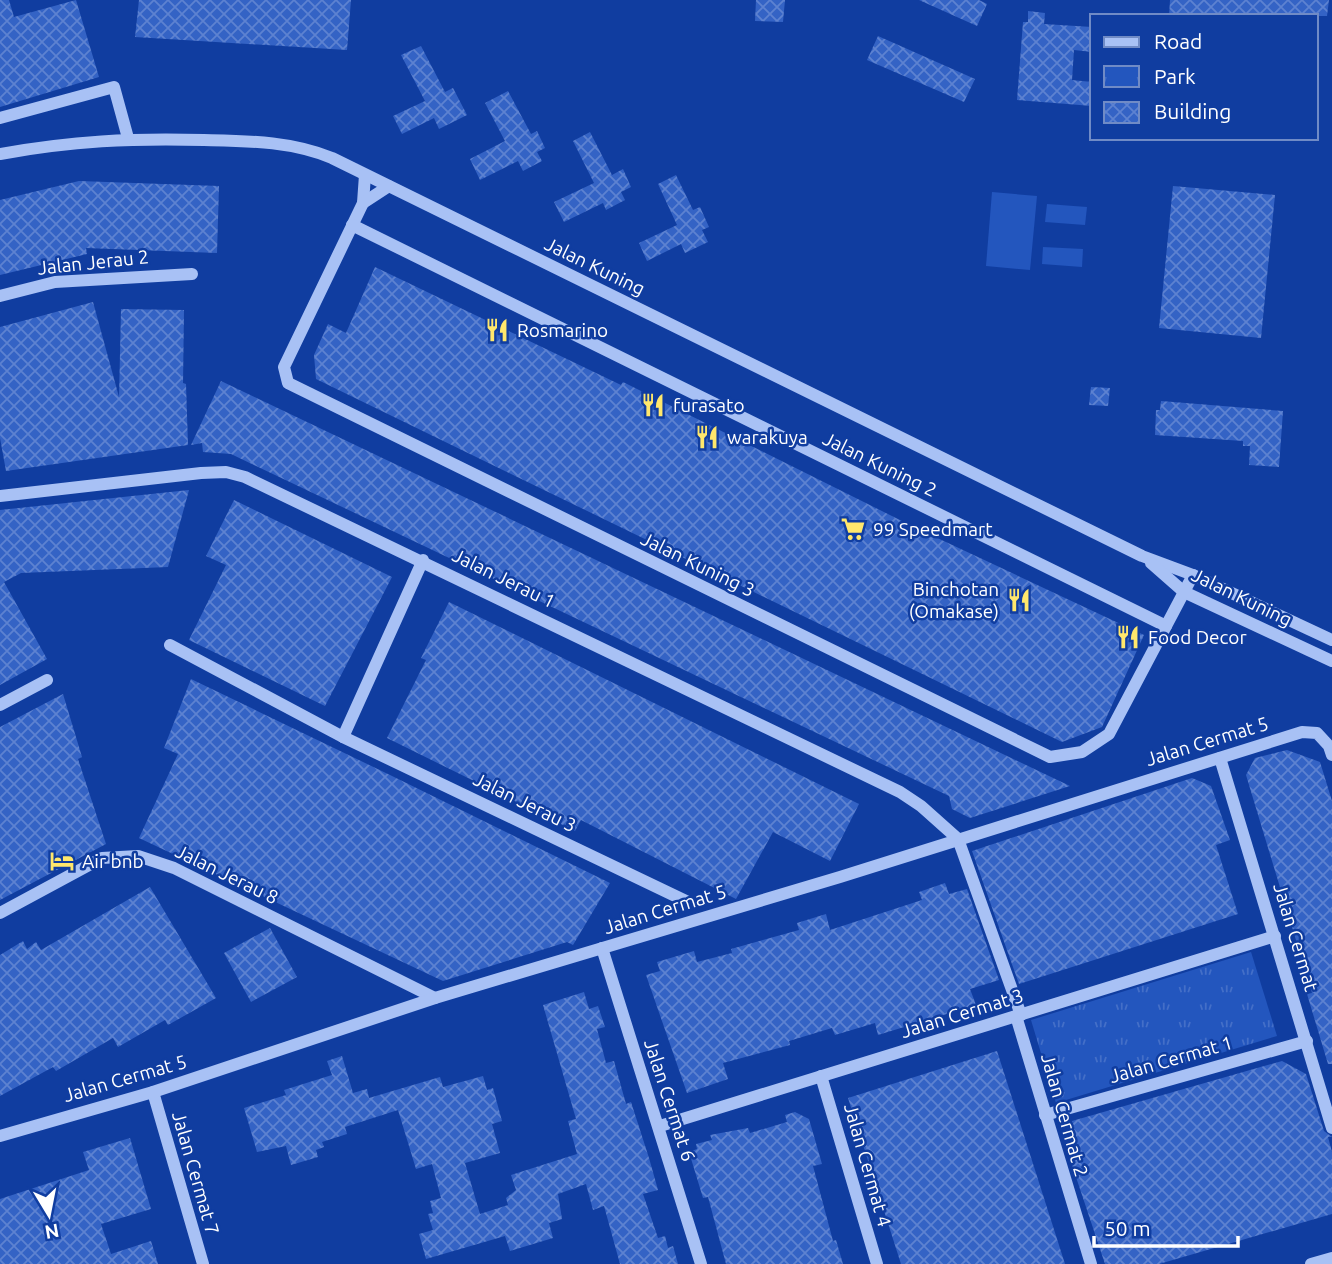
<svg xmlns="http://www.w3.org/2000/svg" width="1332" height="1264" font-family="Ubuntu,sans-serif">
  <defs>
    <pattern id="park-tufts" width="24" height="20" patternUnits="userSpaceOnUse" patternTransform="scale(1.75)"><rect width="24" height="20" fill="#2356be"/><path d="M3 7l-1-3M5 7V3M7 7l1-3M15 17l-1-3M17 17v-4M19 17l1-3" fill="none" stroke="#446fc8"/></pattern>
    <pattern id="building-cross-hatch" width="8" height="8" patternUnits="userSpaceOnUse" patternTransform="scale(1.75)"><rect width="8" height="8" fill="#3463c5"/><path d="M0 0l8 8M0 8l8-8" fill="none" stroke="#5d82d1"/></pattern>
  </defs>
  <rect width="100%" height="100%" fill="#103da0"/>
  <g fill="#2356be">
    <path d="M992,192l45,4 -7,74 -44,-4z"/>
    <path d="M1047,204l40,3 -2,18 -40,-3z"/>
    <path d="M1043,247l40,2 -1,18 -40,-3z"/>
  </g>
  <path fill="url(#park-tufts)" d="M1251,952l26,84 -221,67 -25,-83z"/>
  <g fill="url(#building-cross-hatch)">
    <path d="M0,0h9l5,17 62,-17 23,77 -99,30z"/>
    <path d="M139,0h212l-4,50 -212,-13z"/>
    <path d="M756,0h29l-2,22 -28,-1z"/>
    <path d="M919,0h60l8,4 -10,22z"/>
    <path d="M1170,0h159l-2,16h-158z"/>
    <path d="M1028,11l17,2 -1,11 48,3v25l-18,-2 -2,30 20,2v24l-75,-6 6,-78h5z"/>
    <path d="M878,36l97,43 -11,23 -97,-42z"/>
    <path d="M421,46l24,46 8,-4 14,27 -28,14 -5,-11 -32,16 -9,-18 32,-15 -24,-46z"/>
    <path d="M508,91l23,43 6,-3 8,17 -8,4 5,9 -19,10 -5,-10 -38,19 -10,-21 35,-18 -20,-38z"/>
    <path d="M590,132l22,43 11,-6 8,18 -10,5 4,8 -19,10 -3,-7 -39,19 -10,-20 40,-19 -21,-42z"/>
    <path d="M676,175l17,35 7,-3 9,20 -7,3 6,12 -23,11 -4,-9 -34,17 -8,-18 38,-18 -19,-41z"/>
    <path d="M79,181l140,5 -2,67 -131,-5 1,6 -87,21v-75z"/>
    <path d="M1173,186l102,9 -14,143 -102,-10z"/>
    <path d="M375,267l246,118 2,-3 293,146 228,107 -42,92 -40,15 -746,-363 -2,-24 14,-31 18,9z"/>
    <path d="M93,302l26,95 2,-88 63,1 -1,73 3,1 2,61 -182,26 -6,-33v-111z"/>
    <path d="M221,381l849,405 -100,32 -18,-9 -3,-13 -718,-342 -28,-2 -1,-9 -11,2z"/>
    <path d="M1091,387l19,1 -2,18 -19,-1z"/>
    <path d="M1161,401l122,10 -4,56 -30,-2 1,-19h-7v-5l-88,-6 1,-25h4z"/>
    <path d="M189,490l-21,77 -147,6 -17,9 43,77 -47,26v-175z"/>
    <path d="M234,500l158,77 -67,129 -136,-66 37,-75 -20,-9z"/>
    <path d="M449,602l410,202 -29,57 -57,-29 -37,67 -155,-79 -6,11 -188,-93 39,-78 -5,-2z"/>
    <path d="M191,679l199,96 220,108 -37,62 -6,-3 -124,39 -304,-143 39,-84 -14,-6z"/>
    <path d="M63,694l19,63 -4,2 28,85 -106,56v-173z"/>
    <path d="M1287,750l33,12 12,39v263h-4l-21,-70 5,-1 -66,-218 9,-17z"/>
    <path d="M1192,778l19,8 19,54 -14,5 22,69 -219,70 -47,-133z"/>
    <path d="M945,883l4,11 18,-5 32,91 -29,9 6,16 -98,30 -3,-12 -40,12 -3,-7 -43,13 1,4 -67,18 5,16 -41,14 -41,-118 14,-4 -3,-9 37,-11 3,11 35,-9 -1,-4 68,-19 -2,-7 29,-9 4,16 92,-30 -3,-8z"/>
    <path d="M150,887l66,111 -48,27 -3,-5 -47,27 -5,-9 -57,33 -3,-4 -53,29v-141l23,-14 4,8 9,-7 5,8z"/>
    <path d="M270,928l27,49 -46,25 -27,-49z"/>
    <path d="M584,992l5,17 9,-3 7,21 -8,2 9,34 8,-2 12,43 5,-2 18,56 9,32 -15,4 15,44 7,-2 3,12 5,-2 5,18h-58l-16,-58 -11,4 -7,-26 -28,10 4,25 -13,4 4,15 -43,13 -5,-15 -79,23 -7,-25 14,-4 -5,-16 5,-1 -3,-12 11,-3 -9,-34 -16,5 -18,-59 -53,17 2,7 -25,8 2,5 -8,3 2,7 -27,8 -5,-19 -29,6 -13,-44 42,-13 -2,-5 48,-15 -5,-14 15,-5 11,37 14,-4 2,9 71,-21 3,10 40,-11 4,14 6,-2 9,33 -10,3 8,29 -35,10 15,51 28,-9 -2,-7 10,-8 -5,-15 66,-21 -9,-33 8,-2 -33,-114z"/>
    <path d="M997,1051l68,213h-164l-53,-166z"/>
    <path d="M1282,1061l24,13 18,57 8,6h-4l4,15v62l-173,50h-54l-42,-126 9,-17z"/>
    <path d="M795,1112l14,7 13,45 -9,2 20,75 3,-1 7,24h-117l-18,-67 -5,1 -14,-46 8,-3 -1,-5 16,-4 -2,-5 38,-7 2,5 37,-11 -2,-7z"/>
    <path d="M130,1138l21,71 -50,15 10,30 40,-13 7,23h-158v-65l89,-29 -6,-18z"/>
  </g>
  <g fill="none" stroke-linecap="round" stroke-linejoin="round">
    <g stroke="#a8c1f5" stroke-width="12">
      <path d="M0,118l114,-31 14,51"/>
      <path d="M0,154c72,-13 131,-16 204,-14 44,1 87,1 128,18l810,398 51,19 139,65"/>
      <path d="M365,175l-2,28 -79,164 4,16 762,374 32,-5 27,-18 84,-159"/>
      <path d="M363,203l26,-17"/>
      <path d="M352,225l814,401"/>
      <path d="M0,296l55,-14 137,-8"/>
      <path d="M0,496l201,-23 25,-1 19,5 655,315 21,14 37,33 63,176"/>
      <path d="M1151,563l33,29 148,69"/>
      <path d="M170,645l173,92 347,166"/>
      <path d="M0,705l47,-25"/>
      <path d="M343,737l80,-177"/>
      <path d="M1220,758l112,370"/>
      <path d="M0,913l102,-55 36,-2 36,12 261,130"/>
      <path d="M602,948l99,316"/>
      <path d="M1016,1016l75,248"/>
      <path d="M821,1076l56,188"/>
      <path d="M153,1092l50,172"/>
      <path d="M1045,1115l262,-74"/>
      <path d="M660,1126l615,-190"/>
      <path d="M0,1136l153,-44 282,-94 405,-121 462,-145 15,1 12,13 3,9"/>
      <path d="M1311,1264l21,-6"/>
    </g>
  </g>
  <defs>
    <g id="restaurant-bare" transform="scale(1.89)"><path d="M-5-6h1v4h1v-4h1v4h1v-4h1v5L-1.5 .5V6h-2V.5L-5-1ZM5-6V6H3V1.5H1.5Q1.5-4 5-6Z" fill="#ffe76c" stroke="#103da0" stroke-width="2.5" paint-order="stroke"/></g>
    <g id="supermarket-bare" transform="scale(1.89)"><path d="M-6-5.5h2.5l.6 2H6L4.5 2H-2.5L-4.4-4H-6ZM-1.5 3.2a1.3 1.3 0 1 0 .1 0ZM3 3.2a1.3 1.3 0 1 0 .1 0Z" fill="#ffe76c" stroke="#103da0" stroke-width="2.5" paint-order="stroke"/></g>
    <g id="hotel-bare" transform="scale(1.89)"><path d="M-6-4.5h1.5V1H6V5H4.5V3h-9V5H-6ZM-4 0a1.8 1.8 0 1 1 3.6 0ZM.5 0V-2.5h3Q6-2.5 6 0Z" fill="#ffe76c" stroke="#103da0" stroke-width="2.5" paint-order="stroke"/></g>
  </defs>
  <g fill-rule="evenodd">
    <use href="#restaurant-bare" x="497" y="330"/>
    <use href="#restaurant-bare" x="653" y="405"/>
    <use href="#restaurant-bare" x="707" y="437"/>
    <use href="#supermarket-bare" x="853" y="529"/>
    <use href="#restaurant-bare" x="1019" y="600"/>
    <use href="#restaurant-bare" x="1128" y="637"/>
    <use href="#hotel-bare" x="62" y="861"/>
  </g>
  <g text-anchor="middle" stroke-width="5" stroke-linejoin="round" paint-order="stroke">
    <g font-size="19" fill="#fff" stroke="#103da0">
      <text transform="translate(93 262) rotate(-6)" y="7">Jalan Jerau 2</text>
      <text transform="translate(595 266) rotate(26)" y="7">Jalan Kuning</text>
      <text transform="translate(880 464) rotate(26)" y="7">Jalan Kuning 2</text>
      <text transform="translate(698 564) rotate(26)" y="7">Jalan Kuning 3</text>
      <text transform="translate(504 578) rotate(26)" y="7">Jalan Jerau 1</text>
      <text transform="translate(1242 597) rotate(26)" y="7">Jalan Kuning</text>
      <text transform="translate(1207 741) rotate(-17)" y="7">Jalan Cermat 5</text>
      <text transform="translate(525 802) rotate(26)" y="7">Jalan Jerau 3</text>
      <text transform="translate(227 874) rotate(26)" y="7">Jalan Jerau 8</text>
      <text transform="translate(665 909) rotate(-17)" y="7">Jalan Cermat 5</text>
      <text transform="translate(1296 937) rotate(73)" y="7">Jalan Cermat</text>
      <text transform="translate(962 1013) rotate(-17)" y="7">Jalan Cermat 3</text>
      <text transform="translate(1171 1059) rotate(-16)" y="7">Jalan Cermat 1</text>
      <text transform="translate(125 1078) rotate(-16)" y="7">Jalan Cermat 5</text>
      <text transform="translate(670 1100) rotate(72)" y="7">Jalan Cermat 6</text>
      <text transform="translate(1065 1115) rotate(74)" y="7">Jalan Cermat 2</text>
      <text transform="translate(868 1165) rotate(74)" y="7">Jalan Cermat 4</text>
      <text transform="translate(196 1173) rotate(74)" y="7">Jalan Cermat 7</text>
    </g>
    <g font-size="19" fill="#fff" stroke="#103da0" text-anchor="start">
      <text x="517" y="337">Rosmarino</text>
      <text x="673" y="412">furasato</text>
      <text x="727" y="444">warakuya</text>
      <text x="873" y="536">99 Speedmart</text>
      <text x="999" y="596" text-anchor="end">Binchotan<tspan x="999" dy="22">(Omakase)</tspan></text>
      <text x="1148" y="644">Food Decor</text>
      <text x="82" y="868">Air bnb</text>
    </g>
  </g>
  <rect x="1090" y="14" width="228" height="126" fill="#103da0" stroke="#708bc6" stroke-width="2"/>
  <rect x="1104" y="37" width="35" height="10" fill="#a8c1f5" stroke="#708bc6" stroke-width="2"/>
  <text x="1154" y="49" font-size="21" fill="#ffffff">Road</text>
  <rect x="1104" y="66" width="35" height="21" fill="url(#park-tufts)" stroke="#708bc6" stroke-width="2"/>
  <text x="1154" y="84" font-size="21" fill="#ffffff">Park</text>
  <rect x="1104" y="102" width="35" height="21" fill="url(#building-cross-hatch)" stroke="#708bc6" stroke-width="2"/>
  <text x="1154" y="119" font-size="21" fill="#ffffff">Building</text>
  <g transform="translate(49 1215) rotate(170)" stroke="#103da0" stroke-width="5" paint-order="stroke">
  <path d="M0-5L12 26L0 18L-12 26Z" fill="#ffffff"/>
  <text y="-10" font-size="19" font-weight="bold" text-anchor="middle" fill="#ffffff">N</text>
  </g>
  <path d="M1094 1236v10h144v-10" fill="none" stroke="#ffffff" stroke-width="3.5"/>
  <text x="1104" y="1236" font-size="21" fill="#ffffff" stroke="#103da0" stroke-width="5" paint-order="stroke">50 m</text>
</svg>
